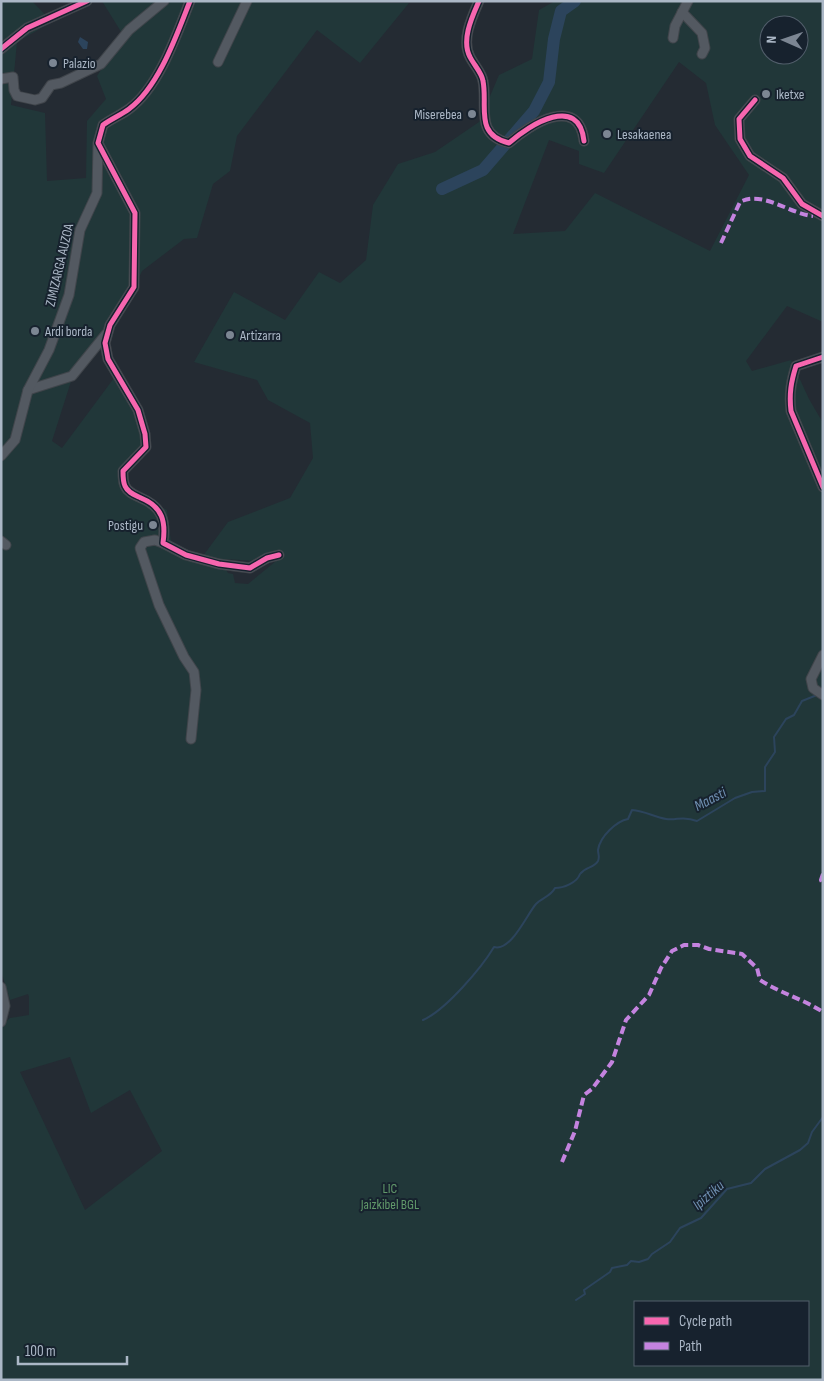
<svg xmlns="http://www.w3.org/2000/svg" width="824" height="1381" font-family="'Sofia Sans Condensed',sans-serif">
  <rect width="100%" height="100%" fill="#242b33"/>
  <path fill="#213739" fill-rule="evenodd" d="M1,1h31l20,21 -35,20 -6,63 34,8 2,68 39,-3 1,-57 19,-22 -9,-23 26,-41 -21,-34 307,2 -49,60 -43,-33 -80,106 -7,35 -17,13 -16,54 -13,1 -42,32 -17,36 -51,65 -22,69 10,7 55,-74 29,63 -25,37 13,18 33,18 4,32 32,14 25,-34 62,-24 23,-40 -3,-35 -42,-23 -11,-20 -63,-18 40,-70 51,28 34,-48 21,11 26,-23 7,-55 25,-41 37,-12 44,-30 20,-47 33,-16 7,-49 16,-9h268v321l-36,-16 -41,55 6,10 39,-11 18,39 14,24v957h-822v-354l9,-8 19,-3v-18l-1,-3 -18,6 -9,-29zM769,25h30v30h-30zM679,62l27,21 9,42 34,50 -39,76 -115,-58 -30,38 -52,3 36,-94 30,11v13l25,9zM270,554l6,7 -28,23 -13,-1 -2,-9 -5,-1 -4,-7 1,-7 31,2zM70,1057l21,56 39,-23 32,61 -77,59 -65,-138zM635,1302h173v63h-173z"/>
  <path fill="#2c445c" d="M80,37l8,5 -1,7h-4l-5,-7z"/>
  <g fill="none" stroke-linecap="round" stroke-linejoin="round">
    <g stroke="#2c445c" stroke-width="2">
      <path d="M581,873c5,-6 13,-5 17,-12 2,-4 0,-7 0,-11 2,-14 19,-29 30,-31l4,-9c13,1 22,7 34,9 11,2 16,-4 31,2l38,-23 17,-6 13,-1v-24l10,-15 -1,-15 12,-18 8,-4 8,-14 15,-6"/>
      <path d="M423,1020c23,-10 59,-53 71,-73 17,5 33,-33 42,-43 6,-6 15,-8 19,-16 8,0 22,-5 25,-14"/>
      <path d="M576,1300l9,-6 -1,-4 26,-18 2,-4 15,-3 4,-4 8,1 9,-3 4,-5 18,-12 10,-14 21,-10 26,-29 24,-6 14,-14 35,-19 8,-7 4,-11 11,-15"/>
    </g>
    <path stroke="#2c445c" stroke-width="12" d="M442,189l41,-19 51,-59 15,-29 5,-43 7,-28 14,-10"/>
    <g stroke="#40454b" stroke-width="11">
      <g id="minor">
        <path d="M190,1c-13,33 -31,86 -61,108 -8,6 -18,10 -26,16l-5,18 37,70 -1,74 -24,38 -5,18 3,16 30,51 7,24 1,13 -23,24c0,4 0,11 2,15 3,7 10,9 16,12 22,9 25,24 22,45l23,12 33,9 31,4 17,-10 12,-3"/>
        <path d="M479,1c-7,16 -18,39 -9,56 4,8 12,16 13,24 5,25 -9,54 26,62 21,-19 70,-49 75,-2"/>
        <path d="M682,12l20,21 3,15 -3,6"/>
        <path d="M673,38l2,-12 13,-25"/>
        <path d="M1,49l26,-21 60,-27"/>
        <path d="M218,62l29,-61"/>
        <path d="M1,79l12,-2 1,13 3,6 18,4 7,-2 9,-13 10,-2 40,-19 28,-34 35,-29"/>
        <path d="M755,100l-16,19 1,20 10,17 33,22 19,26 21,12"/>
        <path d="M823,357l-27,9c-5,16 -7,28 -5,45l32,76"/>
        <path d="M28,390l44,-14 34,-42"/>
        <path d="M1,456l14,-16 13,-50 21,-40 20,-55 11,-65 17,-37 1,-48"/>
        <path d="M1,541l5,4"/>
        <path d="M163,543l-8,-3 -11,2 -4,6 19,57 25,52 10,15 2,18 -5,49"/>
        <path d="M823,655l-12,24 2,9 10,7"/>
        <path d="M1,987l4,19 -4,16"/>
      </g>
    </g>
    <use href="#minor" stroke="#535961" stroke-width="9"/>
    <g stroke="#c483df" stroke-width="4" stroke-dasharray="8 4" stroke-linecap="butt">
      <path d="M721,243l19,-41c22,-12 50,12 73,14"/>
      <path d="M823,874l-2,6 2,4"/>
      <path d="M562,1162l13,-31 9,-36 8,-6 20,-27 14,-42 23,-25 12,-27 11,-17 12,-6h14l11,4 33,5 15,14 3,12c20,13 43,19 63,32"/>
    </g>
    <g stroke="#17222e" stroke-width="8">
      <g id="cycleway">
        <path d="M190,1c-13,33 -31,86 -61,108 -8,6 -18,10 -26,16l-5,18 37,70 -1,74 -24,38 -5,18 3,16 30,51 7,24 1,13 -23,24c0,4 0,11 2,15 3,7 10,9 16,12 22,9 25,24 22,45l23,12 33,9 31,4 17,-10 12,-3"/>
        <path d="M479,1c-7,16 -18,39 -9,56 4,8 12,16 13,24 5,25 -9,54 26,62 21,-19 70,-49 75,-2"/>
        <path d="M1,49l26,-21 60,-27"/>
        <path d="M755,100l-16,19 1,20 10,17 33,22 19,26 21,12"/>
        <path d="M823,357l-27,9c-5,16 -7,28 -5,45l32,76"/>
      </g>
    </g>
    <use href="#cycleway" stroke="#f766af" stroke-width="5"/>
  </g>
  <g fill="#7c8693" stroke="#17222e" stroke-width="2">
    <circle cx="53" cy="63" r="5"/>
    <circle cx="766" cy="94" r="5"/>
    <circle cx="472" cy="114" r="5"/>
    <circle cx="607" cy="134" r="5"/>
    <circle cx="35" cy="331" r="5"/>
    <circle cx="230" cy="335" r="5"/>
    <circle cx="153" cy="525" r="5"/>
  </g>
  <g text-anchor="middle" stroke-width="4" stroke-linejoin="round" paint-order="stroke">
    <g font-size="14" fill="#abb7c6" stroke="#17222e" text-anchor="start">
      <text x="63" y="68">Palazio</text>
      <text x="776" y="99">Iketxe</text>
      <text x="462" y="119" text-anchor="end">Miserebea</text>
      <text x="617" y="139">Lesakaenea</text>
      <text x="45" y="336">Ardi borda</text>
      <text x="240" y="340">Artizarra</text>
      <text x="143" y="530" text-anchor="end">Postigu</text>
    </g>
    <g font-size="14" fill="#abb7c6" stroke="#17222e">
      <text transform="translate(59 265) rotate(-77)" y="5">ZIMIZARGA AUZOA</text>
    </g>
    <g font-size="14" fill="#61996a" stroke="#17222e">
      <text x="390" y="1193">LIC<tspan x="390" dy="16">Jaizkibel BGL</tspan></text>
    </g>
    <g font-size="15" font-style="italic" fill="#7090b2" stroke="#17222e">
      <text transform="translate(710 799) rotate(-28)" y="5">Maasti</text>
      <text transform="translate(708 1195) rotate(-41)" y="5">Ipiztiku</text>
    </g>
  </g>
  <rect width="824" height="1381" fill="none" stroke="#abb7c6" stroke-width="5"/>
  <rect x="634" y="1301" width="175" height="65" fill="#17222e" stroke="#525e6b"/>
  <rect x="644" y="1317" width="25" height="8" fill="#f766af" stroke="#525e6b"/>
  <text x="679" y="1326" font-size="15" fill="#abb7c6">Cycle path</text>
  <rect x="644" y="1342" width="25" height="8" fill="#c483df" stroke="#525e6b"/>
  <text x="679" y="1351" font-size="15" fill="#abb7c6">Path</text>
  <g transform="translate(784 40) rotate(272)"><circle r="24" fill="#17222e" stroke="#525e6b"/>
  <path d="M0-4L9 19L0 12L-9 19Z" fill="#7c8693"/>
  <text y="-8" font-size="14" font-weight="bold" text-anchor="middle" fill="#abb7c6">N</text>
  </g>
  <path d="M18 1356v8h109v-8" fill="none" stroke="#abb7c6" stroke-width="2.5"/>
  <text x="25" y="1356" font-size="15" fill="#abb7c6" stroke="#17222e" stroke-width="4" paint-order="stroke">100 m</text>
</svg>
